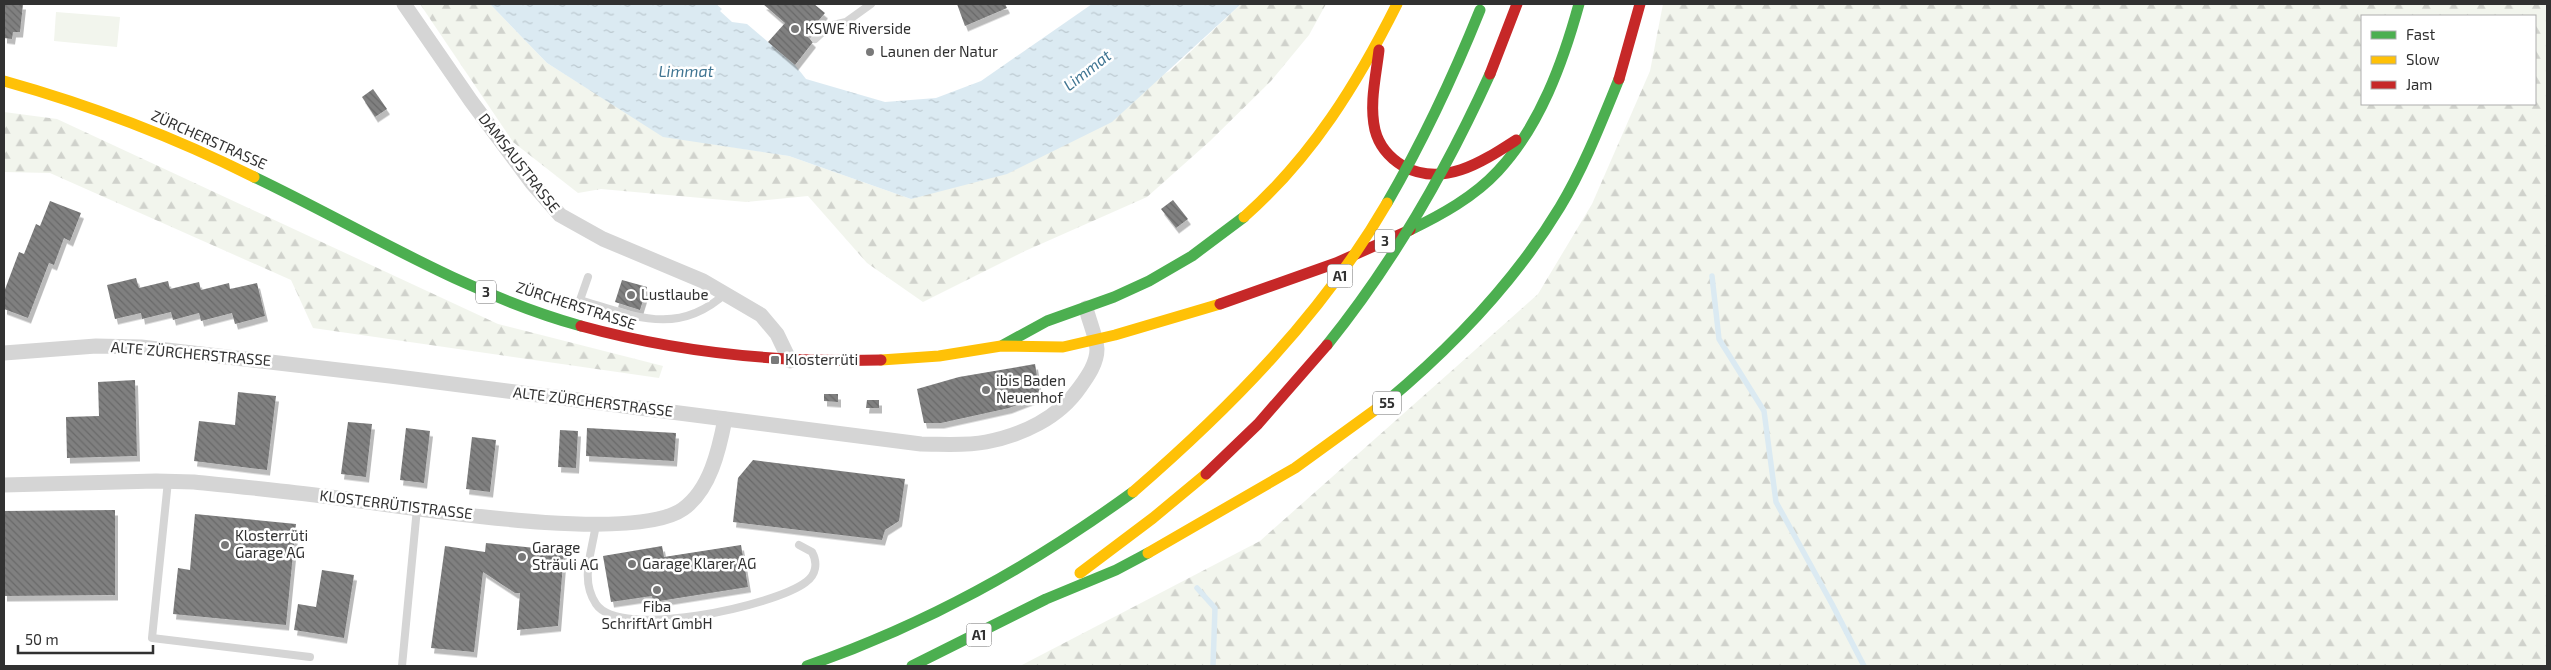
<svg xmlns="http://www.w3.org/2000/svg" width="2551" height="670" font-family="'Exo 2',sans-serif">
  <defs>
    <pattern id="forest-firs" width="22" height="20" patternUnits="userSpaceOnUse" patternTransform="scale(1.25)"><rect width="22" height="20" fill="#f2f5ed"/><path d="M5 1l3.5 6h-7zM16 11l3.5 6h-7z" fill="#d0d2cc"/></pattern>
    <pattern id="water-ripples" width="26" height="14" patternUnits="userSpaceOnUse" patternTransform="scale(1.25)"><rect width="26" height="14" fill="#dbeaf2"/><path d="M2 4q2-2 4 0t4 0M15 11q2-2 4 0t4 0" fill="none" stroke="#bcc9d0"/></pattern>
    <pattern id="building-back-hatch" width="6" height="6" patternUnits="userSpaceOnUse" patternTransform="scale(1.25)"><rect width="6" height="6" fill="#808080"/><path d="M-1 5l2 2M0 0l6 6M5-1l2 2" fill="none" stroke="#696969"/></pattern>
    <filter id="shadow"><feDropShadow dx="3" dy="5.5" stdDeviation="0" flood-color="#0004"/></filter>
  </defs>
  <rect width="100%" height="100%" fill="#fff"/>
  <path fill="#f2f5ed" d="M56,12l64,5 -3,30 -63,-6z"/>
  <g fill="url(#forest-firs)" fill-rule="evenodd">
    <path d="M420,4h70l57,59 116,73 126,20 122,43 259,-128 71,-67h85l-17,31 -38,46 -61,60 -63,56 -122,54 -102,51 -56,-39 -59,-67 -62,6 -145,-13 -23,4 -65,-51z"/>
    <path d="M1663,4h884v662h-1527l240,-125 278,-247 54,-90 58,-133zM2362,16h173v88h-173z"/>
    <path d="M4,112l53,7 441,205 165,42 -4,12 -346,-50 -22,-48 -241,-107 -46,-1z"/>
  </g>
  <path fill="url(#water-ripples)" d="M490,4h226l6,5 -2,2 12,11 15,2 48,41 11,14 79,23 51,-4 45,-17 111,-77h149l-129,118 -105,52 -96,25 -122,-43 -126,-19 -116,-74z"/>
  <g fill="none" stroke-linecap="round" stroke-linejoin="round">
    <g stroke="#dbeaf2" stroke-width="5.5">
      <path d="M1712,276l7,63 45,72 12,91 56,102 32,62"/>
      <path d="M1197,588l18,20 -2,58"/>
    </g>
  </g>
  <g fill="url(#building-back-hatch)" filter="url(#shadow)">
    <path d="M4,4h19l-3,28h-7l-1,7 -8,-1z"/>
    <path d="M763,4h51l11,9 -19,22 7,7 -18,23 -27,-23 17,-19z"/>
    <path d="M957,4h48l2,4 -42,18z"/>
    <path d="M373,89l14,20 -12,8 -13,-20z"/>
    <path d="M1173,200l15,19 -12,9 -15,-19z"/>
    <path d="M50,201l31,12 -11,28 -6,-3 -10,27 -5,-2 -21,55 -24,-9v-17l15,-40 5,2 12,-30 4,2z"/>
    <path d="M136,278l3,10 29,-7 2,8 29,-7 2,8 28,-7 1,6 27,-6 8,33 -30,8 -3,-11 -31,8 -2,-8 -26,7 -2,-8 -29,7 -1,-6 -26,6 -8,-34z"/>
    <path d="M622,280l25,7 -7,23 -25,-8z"/>
    <path d="M1035,364l5,32 -31,12 -68,15h-17l-7,-34 42,-12z"/>
    <path d="M135,380l2,76 -70,2 -1,-41 33,-1 -1,-34z"/>
    <path d="M238,392l38,4 -9,74 -73,-9 5,-40 36,4z"/>
    <path d="M824,394h14v8l-14,-1z"/>
    <path d="M867,400h12v8h-13z"/>
    <path d="M348,422l24,2 -6,53 -25,-3z"/>
    <path d="M406,428l24,3 -6,52 -24,-3z"/>
    <path d="M587,428l89,5 -2,28 -88,-5z"/>
    <path d="M560,430l18,1 -2,37 -18,-1z"/>
    <path d="M472,437l24,3 -6,52 -24,-3z"/>
    <path d="M753,460l152,19 -6,42 -14,9 -3,10 -149,-18 5,-44z"/>
    <path d="M115,510v85l-111,1v-85z"/>
    <path d="M195,514l101,10 -10,101 -113,-11 5,-46 12,2z"/>
    <path d="M486,543l78,8 -6,75 -41,4 3,-37h-5l-32,-21 -9,80 -43,-4 14,-102 40,6z"/>
    <path d="M741,545l7,42 -95,15 -1,-6 -41,6 -8,-46 59,-10 2,11z"/>
    <path d="M322,570l32,5 -10,63 -50,-8 4,-26 18,3z"/>
  </g>
  <g fill="none" stroke-linecap="round" stroke-linejoin="round">
    <g stroke="#d5d5d5" stroke-width="8">
      <path d="M815,39l14,-13 17,-4 25,-18"/>
      <path d="M588,277l-8,23c54,16 98,37 146,-7"/>
      <path d="M168,481l-16,157 158,19"/>
      <path d="M596,523c-3,27 -17,56 0,81 24,36 179,2 210,-22 10,-7 12,-19 6,-30l-13,-7"/>
      <path d="M402,666l15,-158"/>
    </g>
    <g stroke="#d5d5d5" stroke-width="15">
      <path d="M404,4l67,97 61,82 28,32 43,24 100,42 58,34 16,19 13,27"/>
      <path d="M4,353l92,-7 45,1 249,29 531,68c21,0 45,2 65,-2 36,-7 73,-24 94,-55 8,-11 17,-24 17,-38 -1,-13 -8,-28 -11,-41"/>
      <path d="M4,485l152,-4 38,1c40,4 81,8 121,13 71,8 315,52 368,14 27,-19 36,-59 42,-90"/>
    </g>
    <g stroke="#4caf50" stroke-width="11">
      <path d="M254,177c107,51 211,117 327,149"/>
      <path d="M1410,230c31,-15 64,-33 88,-59 42,-45 65,-109 81,-167"/>
      <path d="M1003,345l44,-24 67,-24 35,-16 43,-25 52,-39"/>
      <path d="M1386,402c67,-56 128,-119 174,-195 24,-40 41,-84 59,-128"/>
      <path d="M807,666c122,-43 221,-98 326,-174"/>
      <path d="M912,666l134,-67 70,-29 32,-17"/>
    </g>
    <g stroke="#ffc107" stroke-width="11">
      <path d="M4,81c86,24 170,56 250,96"/>
      <path d="M1244,217c68,-60 113,-133 153,-213"/>
      <path d="M881,360l58,-4 62,-10 62,1 52,-12 105,-31"/>
      <path d="M1148,553l147,-85 91,-66"/>
      <path d="M1080,573l73,-55 53,-44"/>
    </g>
    <g stroke="#c62828" stroke-width="11">
      <path d="M1379,50c-3,26 -10,54 -4,80 4,16 15,28 28,36 40,22 79,-4 113,-26"/>
      <path d="M1619,79l21,-75"/>
      <path d="M1220,304l116,-41 74,-33"/>
      <path d="M581,326c99,27 197,37 300,34"/>
    </g>
    <g stroke="#4caf50" stroke-width="11">
      <path d="M1387,203c36,-62 66,-126 93,-193"/>
      <path d="M1327,345c67,-83 119,-174 163,-271"/>
    </g>
    <path stroke="#ffc107" stroke-width="11" d="M1133,492c97,-84 189,-177 254,-289"/>
    <g stroke="#c62828" stroke-width="11">
      <path d="M1490,74l27,-70"/>
      <path d="M1206,474l52,-50 69,-79"/>
    </g>
  </g>
  <g fill="#797979" stroke="#fff" stroke-width="2">
    <circle cx="795" cy="29" r="5"/>
    <circle cx="870" cy="52" r="5"/>
    <circle cx="631" cy="295" r="5"/>
    <rect x="770" y="355" width="10" height="10" rx="2.5"/>
    <circle cx="986" cy="390" r="5"/>
    <circle cx="225" cy="545" r="5"/>
    <circle cx="522" cy="557" r="5"/>
    <circle cx="632" cy="564" r="5"/>
    <circle cx="657" cy="590" r="5"/>
  </g>
  <g text-anchor="middle" stroke-width="5" stroke-linejoin="round" paint-order="stroke">
    <g fill="#fff" stroke="#6f6f6f" stroke-width="1">
      <rect x="1375" y="229.5" width="20" height="23" rx="4"/>
      <rect x="1327.5" y="264.5" width="25" height="23" rx="4"/>
      <rect x="476" y="280.5" width="20" height="23" rx="4"/>
      <rect x="1373" y="391.5" width="28" height="23" rx="4"/>
      <rect x="966.5" y="623.5" width="25" height="23" rx="4"/>
    </g>
    <g font-size="14" font-weight="bold" fill="#313131">
      <text x="1385" y="246">3</text>
      <text x="1340" y="281">A1</text>
      <text x="486" y="297">3</text>
      <text x="1387" y="408">55</text>
      <text x="979" y="640">A1</text>
    </g>
    <g font-size="15" fill="#313131" stroke="#fff" text-anchor="start">
      <text x="805" y="34">KSWE Riverside</text>
      <text x="880" y="57">Launen der Natur</text>
      <text x="641" y="300">Lustlaube</text>
      <text x="785" y="365">Klosterrüti</text>
      <text x="996" y="386">ibis Baden<tspan x="996" dy="17">Neuenhof</tspan></text>
      <text x="235" y="541">Klosterrüti<tspan x="235" dy="17">Garage AG</tspan></text>
      <text x="532" y="553">Garage<tspan x="532" dy="17">Sträuli AG</tspan></text>
      <text x="642" y="569">Garage Klarer AG</text>
      <text x="657" y="612" text-anchor="middle">Fiba<tspan x="657" dy="17">SchriftArt GmbH</tspan></text>
    </g>
    <g font-size="15" fill="#313131" stroke="#fff">
      <text transform="translate(209 140) rotate(24)" y="5">ZÜRCHERSTRASSE</text>
      <text transform="translate(519 163) rotate(52)" y="5">DAMSAUSTRASSE</text>
      <text transform="translate(576 306) rotate(18)" y="5">ZÜRCHERSTRASSE</text>
      <text transform="translate(191 354) rotate(5)" y="5">ALTE ZÜRCHERSTRASSE</text>
      <text transform="translate(593 402) rotate(7)" y="5">ALTE ZÜRCHERSTRASSE</text>
      <text transform="translate(396 505) rotate(7)" y="5">KLOSTERRÜTISTRASSE</text>
    </g>
    <g font-size="16" font-style="italic" fill="#407592" stroke="#fff">
      <text transform="translate(1087 70) rotate(-38)" y="6">Limmat</text>
      <text x="686" y="77">Limmat</text>
    </g>
  </g>
  <rect width="2551" height="670" fill="none" stroke="#313131" stroke-width="10"/>
  <rect x="2361" y="15" width="175" height="90" fill="#ffffff" stroke="#adadad"/>
  <rect x="2371" y="31" width="25" height="8" fill="#4caf50" stroke="#adadad"/>
  <text x="2406" y="40" font-size="15" fill="#313131">Fast</text>
  <rect x="2371" y="56" width="25" height="8" fill="#ffc107" stroke="#adadad"/>
  <text x="2406" y="65" font-size="15" fill="#313131">Slow</text>
  <rect x="2371" y="81" width="25" height="8" fill="#c62828" stroke="#adadad"/>
  <text x="2406" y="90" font-size="15" fill="#313131">Jam</text>
  <path d="M18 645v8h135v-8" fill="none" stroke="#313131" stroke-width="2.5"/>
  <text x="25" y="645" font-size="15" fill="#313131" stroke="#ffffff" stroke-width="4" paint-order="stroke">50 m</text>
</svg>
